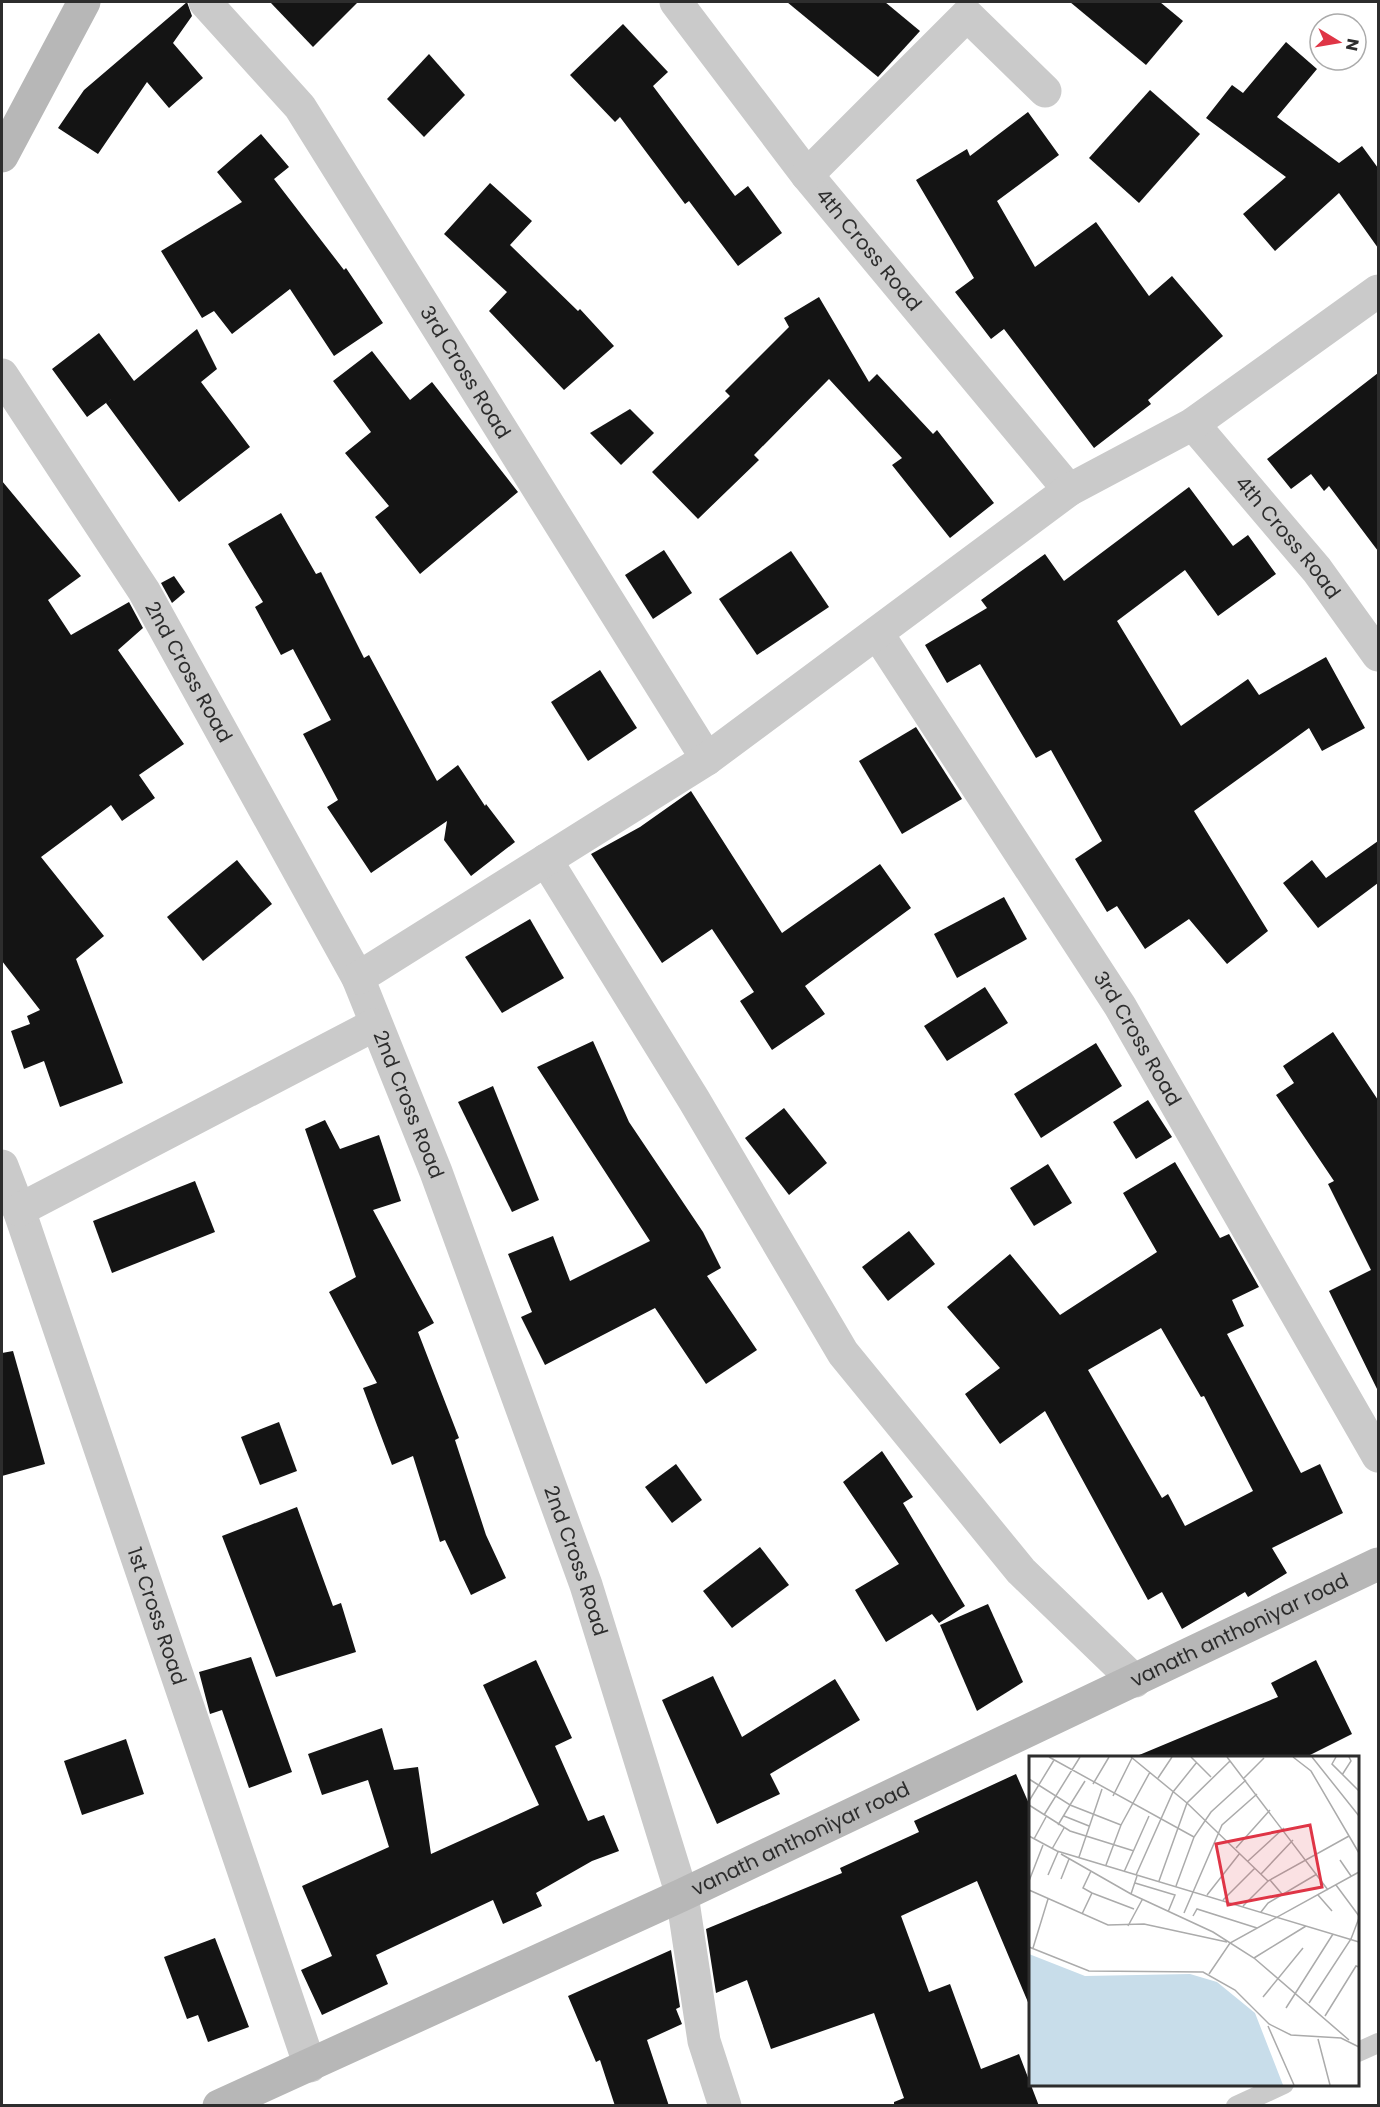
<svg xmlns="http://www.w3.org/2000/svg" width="1380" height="2107" font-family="Poppins,sans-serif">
  <rect width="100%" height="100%" fill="#fff"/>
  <g fill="#141414" fill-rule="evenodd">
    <path d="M187,2l5,14 -19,27 30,35 -34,30 -22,-26 -49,72 -40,-26 26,-38z"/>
    <path d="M270,2h88l-45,45z"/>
    <path d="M787,2h98l35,29 -42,46z"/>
    <path d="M1070,2h90l23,19 -37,44z"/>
    <path d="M623,24l45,48 -15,14 82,110 13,-10 34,47 -44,33 -49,-65 -4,3 -65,-87 -5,5 -45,-47z"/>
    <path d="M1286,42l31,27 -40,48 62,46 23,-17 16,22v80l-39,-55 -64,58 -32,-37 43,-37 -80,-59 26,-33 11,8z"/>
    <path d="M429,54l36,41 -41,42 -37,-38z"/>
    <path d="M1150,90l50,44 -61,69 -50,-45z"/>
    <path d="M1028,112l31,43 -62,46 38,66 61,-45 53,74 23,-20 51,60 -75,64 3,4 -57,44 -90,-119 -13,10 -36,-47 19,-14 -58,-98 51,-31 3,7z"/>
    <path d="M261,134l28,33 -15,12 70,91 2,-2 37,55 -49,33 -44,-67 -58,45 -18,-23 -12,7 -41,-67 81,-49 -25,-30z"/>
    <path d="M490,183l42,38 -22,24 68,66 2,-2 34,37 -50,44 -75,-79 18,-19 -63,-58z"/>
    <path d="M819,297l50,85 8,-8 56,60 4,-4 57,73 -44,35 -58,-73 10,-7 -73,-79 -75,76 5,5 -61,59 -46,-47 78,-76 -5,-5 64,-64 -5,-9z"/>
    <path d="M197,329l20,40 -16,13 49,65 -71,55 -73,-99 8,-6 -27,20 -35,-48 47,-36 35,48z"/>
    <path d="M372,351l38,49 22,-18 86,110 -98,82 -45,-57 14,-11 -44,-53 26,-21 -38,-51z"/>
    <path d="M1378,373v178l-49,-65 -5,5 -13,-17 -20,15 -24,-30z"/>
    <path d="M630,409l24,24 -33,32 -31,-32z"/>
    <path d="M2,481l79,95 -33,24 23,35 58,-33 14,26 -25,22 66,94 -45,31 16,23 -33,23 -11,-16 -70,52 63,79 -28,23 47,124 -63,24 -16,-46 -20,8 -13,-38 19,-7 -3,-8 13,-6 -38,-49z"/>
    <path d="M1189,487l44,59 15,-11 28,39 -58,42 -33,-46 -68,51 64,105 67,-47 11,16 67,-38 39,71 -43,23 -13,-23 -115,83 74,120 -41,33 -38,-45 -44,30 -28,-43 -10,6 -32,-53 27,-18 -51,-91 -15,8 -56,-94 -33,19 -22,-38 62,-37 -6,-8 64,-46 19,27z"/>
    <path d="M281,513l35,61 5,-2 43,86 5,-3 68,126 21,-16 27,41 1,-2 29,38 -44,34 -27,-36 3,-19 -76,52 -44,-66 11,-7 -35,-66 28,-14 -38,-71 -12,6 -26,-48 8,-5 -35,-58z"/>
    <path d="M664,550l28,43 -39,26 -28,-44z"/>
    <path d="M791,551l38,56 -72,48 -38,-56z"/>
    <path d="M174,576l11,16 -13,11 -11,-20z"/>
    <path d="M600,670l37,58 -49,33 -37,-59z"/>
    <path d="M916,727l46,72 -60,35 -43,-73z"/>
    <path d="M691,791l91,142 98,-69 31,44 -106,78 20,28 -53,36 -32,-49 14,-9 -42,-63 -50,34 -71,-109 49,-27z"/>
    <path d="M1378,841v42l-60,45 -35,-45 29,-23 14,18z"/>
    <path d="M237,860l35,44 -69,57 -36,-44z"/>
    <path d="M1004,897l23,42 -70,39 -23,-44z"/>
    <path d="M530,919l34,59 -62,35 -37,-56z"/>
    <path d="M985,987l23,36 -61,38 -23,-35z"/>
    <path d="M1333,1032l45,68v291l-49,-100 42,-21 -43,-86 6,-3 -58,-86 18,-12 -11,-17z"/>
    <path d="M593,1041l36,81 74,110 18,36 -14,8 50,74 -51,34 -51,-76 -110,57 -24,-48 11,-5 -24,-58 45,-18 17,45 80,-40 -113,-174z"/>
    <path d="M1096,1043l26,43 -81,52 -27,-44z"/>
    <path d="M493,1086l46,114 -27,12 -54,-110z"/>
    <path d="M1148,1100l24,37 -36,22 -23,-37z"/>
    <path d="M784,1108l43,55 -38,32 -44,-57z"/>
    <path d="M325,1120l15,29 39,-14 22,66 -28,9 61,113 -16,9 41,106 -4,2 31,95 20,43 -35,17 -26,-55 -5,2 -27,-86 -21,9 -29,-77 14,-5 -48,-91 27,-15 -51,-148z"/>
    <path d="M1175,1162l45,76 9,-4 30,53 -27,13 12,26 -17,8 74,139 19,-9 23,49 -71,35 15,25 -39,24 -3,-5 -63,37 -20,-37 -14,8 -103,-189 -45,33 -35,-50 35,-26 -53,-61 63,-53 50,61 97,-63 -34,-59zM1161,1328l40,69 3,-1 49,95 -68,35 -17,-32 -6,4 -74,-128z"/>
    <path d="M1048,1164l24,39 -38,23 -24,-38z"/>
    <path d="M195,1181l20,51 -103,41 -19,-52z"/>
    <path d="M909,1231l26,33 -47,37 -26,-34z"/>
    <path d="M13,1351l32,113 -43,12v-123z"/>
    <path d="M279,1422l18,49 -37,14 -19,-48z"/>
    <path d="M882,1451l31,46 -10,6 62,103 -26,17 -7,-9 -46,28 -31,-52 44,-26 -56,-82z"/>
    <path d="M676,1464l26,36 -30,23 -27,-36z"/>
    <path d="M297,1507l36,99 8,-3 15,49 -80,25 -54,-141z"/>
    <path d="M760,1547l29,38 -57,43 -29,-37z"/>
    <path d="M988,1604l35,78 -46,29 -37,-86z"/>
    <path d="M251,1657l41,115 -43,16 -27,-78 -12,4 -11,-42z"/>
    <path d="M536,1660l36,78 -17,8 33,75 16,-6 15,36 -27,10 -56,32 6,13 -39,18 -10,-24 -117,55 12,29 -66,31 -21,-45 31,-14 -30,-70 87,-39 -21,-67 -46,15 -14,-41 74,-26 12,42 24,-3 13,87 108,-49 -56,-120z"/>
    <path d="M1316,1660l36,74 -48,24h-172l146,-61 -7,-14z"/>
    <path d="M713,1676l29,61 93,-58 25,41 -90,54 10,20 -63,30 -55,-124z"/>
    <path d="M126,1739l18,55 -62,21 -18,-54z"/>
    <path d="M1016,1774l14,32v201l-53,-126 -76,35 28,76 21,-8 31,85 38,-15 20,52h-145v-4l10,-4 -30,-85 -103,36 -24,-69 -31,13 -10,-64 136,-56 -2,-5 79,-36 -5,-11z"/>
    <path d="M215,1938l34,89 -41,15 -10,-27 -11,4 -23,-62z"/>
    <path d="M671,1950l9,57 -4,2 6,15 -35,16 22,66h-54l-15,-46 -4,2 -28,-66z"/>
  </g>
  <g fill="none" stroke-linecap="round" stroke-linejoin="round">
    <g stroke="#cacaca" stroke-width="20">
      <path d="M1358,2052l20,-9"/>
      <path d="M1236,2106l48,-22"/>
    </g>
    <g stroke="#cacaca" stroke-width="33">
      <path id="s1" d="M205,2l95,105 407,652"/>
      <path id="s2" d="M676,2l131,173 262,315"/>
      <path d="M807,175l160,-160 78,76"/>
      <path id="s3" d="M2,375l142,216 214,387 78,194 150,413 96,310 22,146 21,65"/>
      <path id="s4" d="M1193,424l124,146 61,85"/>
      <path id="s5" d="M877,633l243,373 258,450"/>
      <path d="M546,860l148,240 149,253 178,218 114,110"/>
      <path d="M358,978l349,-219 362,-269 124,-66 185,-133"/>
      <path id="s6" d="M2,1166l17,44 291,856"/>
      <path d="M19,1210l355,-185"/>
    </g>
    <g stroke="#b7b7b7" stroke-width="33">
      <path d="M2,156l82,-154"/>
      <path id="s7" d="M219,2106l463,-211 696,-331"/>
    </g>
  </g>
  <g text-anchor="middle" stroke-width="6" stroke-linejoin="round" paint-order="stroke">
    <g font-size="20" fill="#2d2d2d" stroke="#fff">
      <text dy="7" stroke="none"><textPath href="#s2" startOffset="314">4th Cross Road</textPath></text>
      <text dy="7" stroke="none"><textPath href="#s1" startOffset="454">3rd Cross Road</textPath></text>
      <text dy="7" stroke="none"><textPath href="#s4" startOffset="148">4th Cross Road</textPath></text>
      <text dy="7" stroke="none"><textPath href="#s3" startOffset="351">2nd Cross Road</textPath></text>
      <text dy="7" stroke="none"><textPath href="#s5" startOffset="482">3rd Cross Road</textPath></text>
      <text dy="7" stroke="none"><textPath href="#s3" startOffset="837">2nd Cross Road</textPath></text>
      <text dy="7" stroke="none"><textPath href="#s3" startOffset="1323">2nd Cross Road</textPath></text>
      <text dy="7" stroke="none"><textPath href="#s6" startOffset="476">1st Cross Road</textPath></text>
      <text dy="7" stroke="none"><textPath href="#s7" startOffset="1126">vanath anthoniyar road</textPath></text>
      <text dy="7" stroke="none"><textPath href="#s7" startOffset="640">vanath anthoniyar road</textPath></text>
    </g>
  </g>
  <g transform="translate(1029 1756)">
    <rect width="330" height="330" fill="#fff"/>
    <path d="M0,198l56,22 105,-2 27,8 38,31 28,72h-254z" fill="#c8ddea"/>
    <path fill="none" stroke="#ababab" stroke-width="1.5" d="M20,1l145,80M102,1l56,46 81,78M162,1l20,20M198,1l101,133M264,1l18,14 48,82M283,1l47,59M307,1l-4,7 27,27M313,19l9,-14 -2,-4M129,22l14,-21M215,22l20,-20M0,23l41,26 15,-24M64,28l16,-27M84,40l19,-38M0,45l25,-41M0,49l41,26 64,20M15,59l36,-58M35,60l25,10M29,69l12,-20 51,20M0,80l28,15 302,91M5,83l12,-22M207,92l34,-38M23,93l12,-21M32,98l70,40 82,38 41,26 95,82M50,101l23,-68M311,104l11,16M219,105l36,-33M77,109l15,-40 29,-53M62,115l-8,17 9,5M95,116l25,-56M232,118l32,-34M19,119l10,-23M107,119l37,-83 24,-30M32,123l8,-20M241,124l12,14M0,125l14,-36M130,125l28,-78 43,-42M106,127l40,12 -7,17M307,129l23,31M147,130l18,-49 17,-25 35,-32M0,134l79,35 36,-1 83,18M102,138l6,-18M178,139l33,-42M289,139l14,16M194,144l32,-32M214,150l25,-25 81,-45M232,156l7,-9 49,-29M155,157l38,-88 35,-31M53,158l10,-21 42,16M164,160l4,-7 60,19M99,170l14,-26M0,191l60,24 114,1 32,18 34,34 22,11 50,3 18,9M4,192l15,-49M225,202l52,-32M180,218l21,-31 129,-71M234,241l40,-49M280,247l42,-64 8,-21M257,252l47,-74M296,260l31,-50 3,1M239,270l26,59M289,283l12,46"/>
    <path fill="#df3546" fill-opacity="0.15" stroke="#df3546" stroke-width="3" d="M281,69l12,62 -94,18 -12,-61z"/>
    <rect width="330" height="330" fill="none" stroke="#2d2d2d" stroke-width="3"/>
  </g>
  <rect width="1380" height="2107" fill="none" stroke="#2d2d2d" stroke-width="6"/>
  <g transform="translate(1338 42) rotate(101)"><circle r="28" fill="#ffffff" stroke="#ababab" stroke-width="1.5"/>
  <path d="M0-4.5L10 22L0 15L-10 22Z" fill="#df3546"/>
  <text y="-9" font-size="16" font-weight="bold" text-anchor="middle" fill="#2d2d2d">N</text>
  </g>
</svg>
